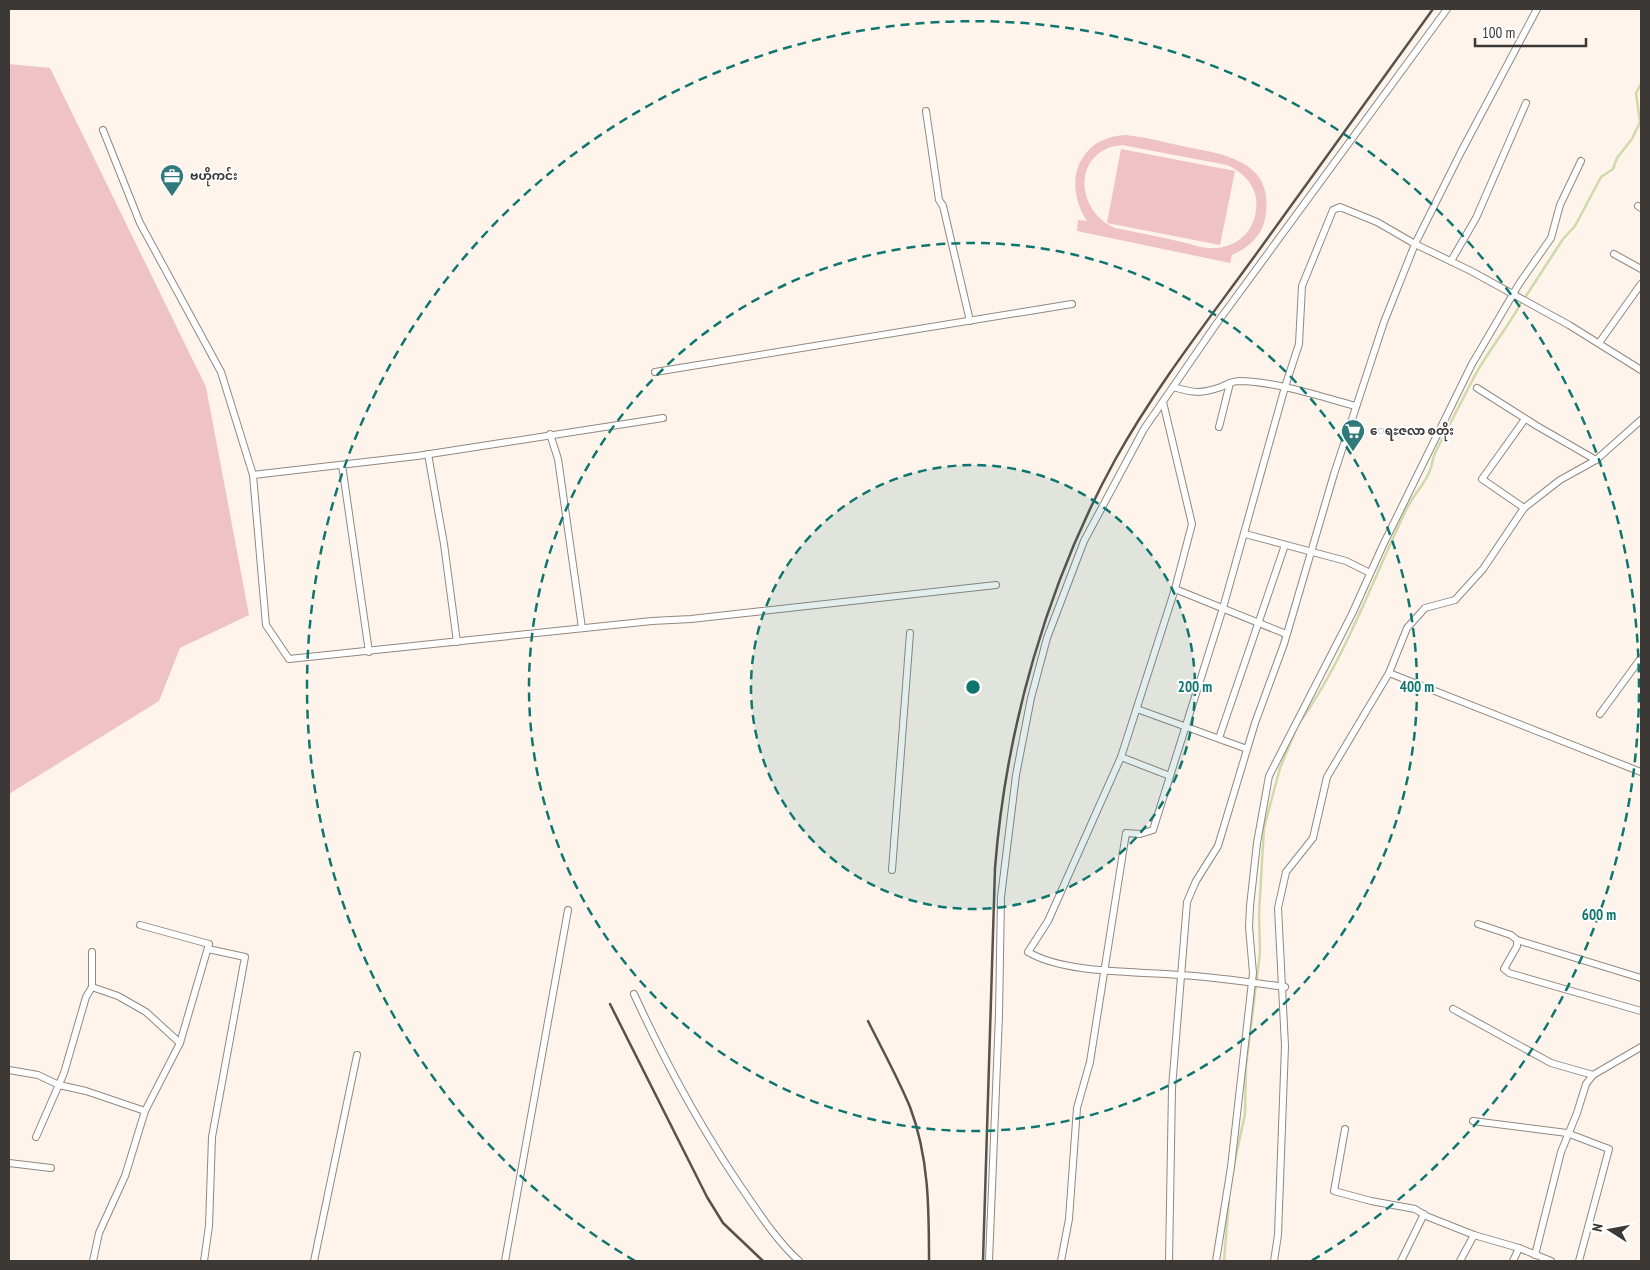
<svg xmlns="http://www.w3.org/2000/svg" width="1650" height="1270" font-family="'PT Sans Narrow','Noto Sans Myanmar',sans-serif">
  <rect width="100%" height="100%" fill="#fef4ec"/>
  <g fill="#efc2c8" fill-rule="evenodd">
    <path d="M9,64l41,4 156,319 43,228 -69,33 -21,53 -150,93z"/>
    <path d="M1126,135c19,2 38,7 56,11 39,8 91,13 84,67 -2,21 -16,34 -34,42l-2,8 -153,-32 1,-11 9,1c-25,-38 -9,-84 39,-86zM1122,145l105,20c14,6 26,17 29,33 3,26 -13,48 -40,50 -11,1 -23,-3 -34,-6 -22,-5 -45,-10 -67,-14 -33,-13 -44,-62 -9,-79 5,-3 11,-3 16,-4z"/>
    <path d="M1121,149l114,22 -15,74 -113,-22z"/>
  </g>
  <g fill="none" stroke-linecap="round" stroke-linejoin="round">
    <g stroke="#d0d9aa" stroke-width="2.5">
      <path d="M1526,296l37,-57 12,-13 26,-49 12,-8 4,-11 15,-19 8,-17 -4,-29 5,-9"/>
      <path d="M1300,722c46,-65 72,-141 106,-212 6,-13 16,-23 22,-35 4,-7 4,-15 7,-22 12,-23 24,-47 36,-70 14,-29 35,-52 50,-80"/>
      <path d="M1234,1165l11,-51 1,-48 14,-113 -1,-40 5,-85 16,-60 14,-34"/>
      <path d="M1224,1261l5,-61"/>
    </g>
    <g stroke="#918881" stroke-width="8">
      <g id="minor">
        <path d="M926,111l13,89 4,6 27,115"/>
        <path d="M103,130l37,93 81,149 32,103 13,150 23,34 363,-38 39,-2 305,-34"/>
        <path d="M1638,206l3,2"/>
        <path d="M1614,254l27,15"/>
        <path d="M1451,261l25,-43 50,-115"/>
        <path d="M1599,343l42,-59"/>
        <path d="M655,372l417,-68"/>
        <path d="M1173,387c21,6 28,7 48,0 6,-3 12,-6 18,-6 40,1 79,15 117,25"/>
        <path d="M1477,388l60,38 59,34"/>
        <path d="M1163,402l29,122 -17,65 -54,168 -73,164 -20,31c37,22 108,19 151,23 35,2 71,7 106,12"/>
        <path d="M1219,427l11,-44"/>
        <path d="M550,434l8,25 24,169"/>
        <path d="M428,454l16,90 13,98"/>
        <path d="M342,465l27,187"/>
        <path d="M253,475l164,-19 246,-38"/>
        <path d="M1524,508l-42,-29 43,-60"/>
        <path d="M1245,534l101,27 24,12"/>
        <path d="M1175,589l111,45"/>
        <path d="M1389,673l252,99"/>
        <path d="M1137,709l110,40"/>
        <path d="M1600,714l41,-56"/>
        <path d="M1219,738l66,-193"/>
        <path d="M1121,757l49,19"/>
        <path d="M892,870l18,-237"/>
        <path d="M1478,924l33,11 6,5v6l-13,23 5,4 132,38"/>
        <path d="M1517,940l124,38"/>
        <path d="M92,987l26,9 28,16 34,31"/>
        <path d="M634,994c31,68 65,131 107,193 18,26 35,53 58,74"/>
        <path d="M1453,1009l98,54 42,12"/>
        <path d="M9,1070l29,5 21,10 27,6 59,20"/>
        <path d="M1473,1121l94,12 42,16 -30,112"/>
        <path d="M1345,1129l-11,62 37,10 44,8 11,7 48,19 45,13 32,13"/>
        <path d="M36,1137l28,-64 22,-76 6,-10v-35"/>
        <path d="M9,1163l42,5"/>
        <path d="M1535,1255l26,-103 16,-39 9,-29 7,-9 48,-28"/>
        <path d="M93,1261l6,-28 26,-57 20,-65 35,-68 29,-99 -69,-19"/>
        <path d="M204,1261l5,-35 3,-89 33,-180 -37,-8"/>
        <path d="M314,1261l43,-206"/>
        <path d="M505,1261l63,-351"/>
        <path d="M989,1261l10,-246 2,-118 15,-122 15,-77 16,-60 37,-97 60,-112 73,-106 230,-314"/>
        <path d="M1061,1261l8,-42 8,-111 13,-46 36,-229 14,1 13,-4 70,-222 62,-221 14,-43 3,-58 31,-76 7,-3 37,15 38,22 56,27 98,54 72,45"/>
        <path d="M1169,1261l3,-173 15,-186 9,-21 22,-35 37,-123 29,-79 50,-170 50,-152 31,-78 46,-92 76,-143"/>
        <path d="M1216,1261l15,-94 22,-194 -4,-46 1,-21 7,-63 12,-67 83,-162 31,-69 89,-181 47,-80 32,-46 9,-33 21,-44"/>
        <path d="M1274,1261l4,-26 7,-189 -7,-138 8,-36 27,-34 14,-61 62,-104 18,-45 18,-20 30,-8 28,-31 41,-61 36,-28 36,-20 45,-40"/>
        <path d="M1401,1261l23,-47"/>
        <path d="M1460,1261l14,-26"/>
        <path d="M1513,1261l6,-13"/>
      </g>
    </g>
    <use href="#minor" stroke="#fff" stroke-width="6"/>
    <g stroke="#57524e" stroke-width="2.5">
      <path d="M610,1004l97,193 16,26 40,38"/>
      <path d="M868,1021c14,28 30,57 42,86 19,50 19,102 19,154"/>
      <path d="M983,1261l12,-393c11,-140 52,-284 120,-408 40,-72 91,-137 139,-203 60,-82 119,-166 179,-248"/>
    </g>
  </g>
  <circle cx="973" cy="687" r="222" fill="#0f766e" fill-opacity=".12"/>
  <g fill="none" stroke="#0f766e" stroke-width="2.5" stroke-dasharray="9 6">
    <circle cx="973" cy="687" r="222"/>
    <circle cx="973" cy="687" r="444"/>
    <path d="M635 1261A666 666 0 1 1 1311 1261"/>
  </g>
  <defs>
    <g id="office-pin" transform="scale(1.25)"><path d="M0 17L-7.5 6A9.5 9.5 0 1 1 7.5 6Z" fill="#307a7b" stroke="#fff"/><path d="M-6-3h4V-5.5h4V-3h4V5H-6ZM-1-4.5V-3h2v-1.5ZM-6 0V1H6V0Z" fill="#fff"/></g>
    <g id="supermarket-pin" transform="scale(1.25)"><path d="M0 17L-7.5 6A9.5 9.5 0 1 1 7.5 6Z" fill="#307a7b" stroke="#fff"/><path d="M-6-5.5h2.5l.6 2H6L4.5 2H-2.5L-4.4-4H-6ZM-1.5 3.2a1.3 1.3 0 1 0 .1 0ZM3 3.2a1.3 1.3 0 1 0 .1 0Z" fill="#fff"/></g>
  </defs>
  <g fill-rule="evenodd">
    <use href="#office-pin" x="172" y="176"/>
    <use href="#supermarket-pin" x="1353" y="431"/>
  </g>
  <g text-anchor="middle" stroke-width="4" stroke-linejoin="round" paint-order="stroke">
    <g font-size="12" font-weight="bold" fill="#3c3835" stroke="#fff" text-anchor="start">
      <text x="190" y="180">ဗဟိုကင်း</text>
      <text x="1370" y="435">ေရႊဇလာ စတိုး</text>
    </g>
  </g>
  <circle cx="973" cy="687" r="8" fill="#0f766e" stroke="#fff" stroke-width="2.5"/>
  <g font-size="15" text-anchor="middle" font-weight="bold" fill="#0f766e" stroke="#fff" stroke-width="4" stroke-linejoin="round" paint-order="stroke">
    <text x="1195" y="692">200 m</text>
    <text x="1417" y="692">400 m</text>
    <text x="1599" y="920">600 m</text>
  </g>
  <rect width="1650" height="1270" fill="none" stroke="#3c3835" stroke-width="20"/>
  <g transform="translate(1610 1230) rotate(281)" stroke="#ffffff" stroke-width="4" paint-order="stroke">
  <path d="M0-4L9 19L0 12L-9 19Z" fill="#3c3835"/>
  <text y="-8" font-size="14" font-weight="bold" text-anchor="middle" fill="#3c3835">N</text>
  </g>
  <path d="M1475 38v8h111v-8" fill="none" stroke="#3c3835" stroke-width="2.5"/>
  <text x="1482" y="38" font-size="15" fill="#3c3835" stroke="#ffffff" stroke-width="4" paint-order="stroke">100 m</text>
</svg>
